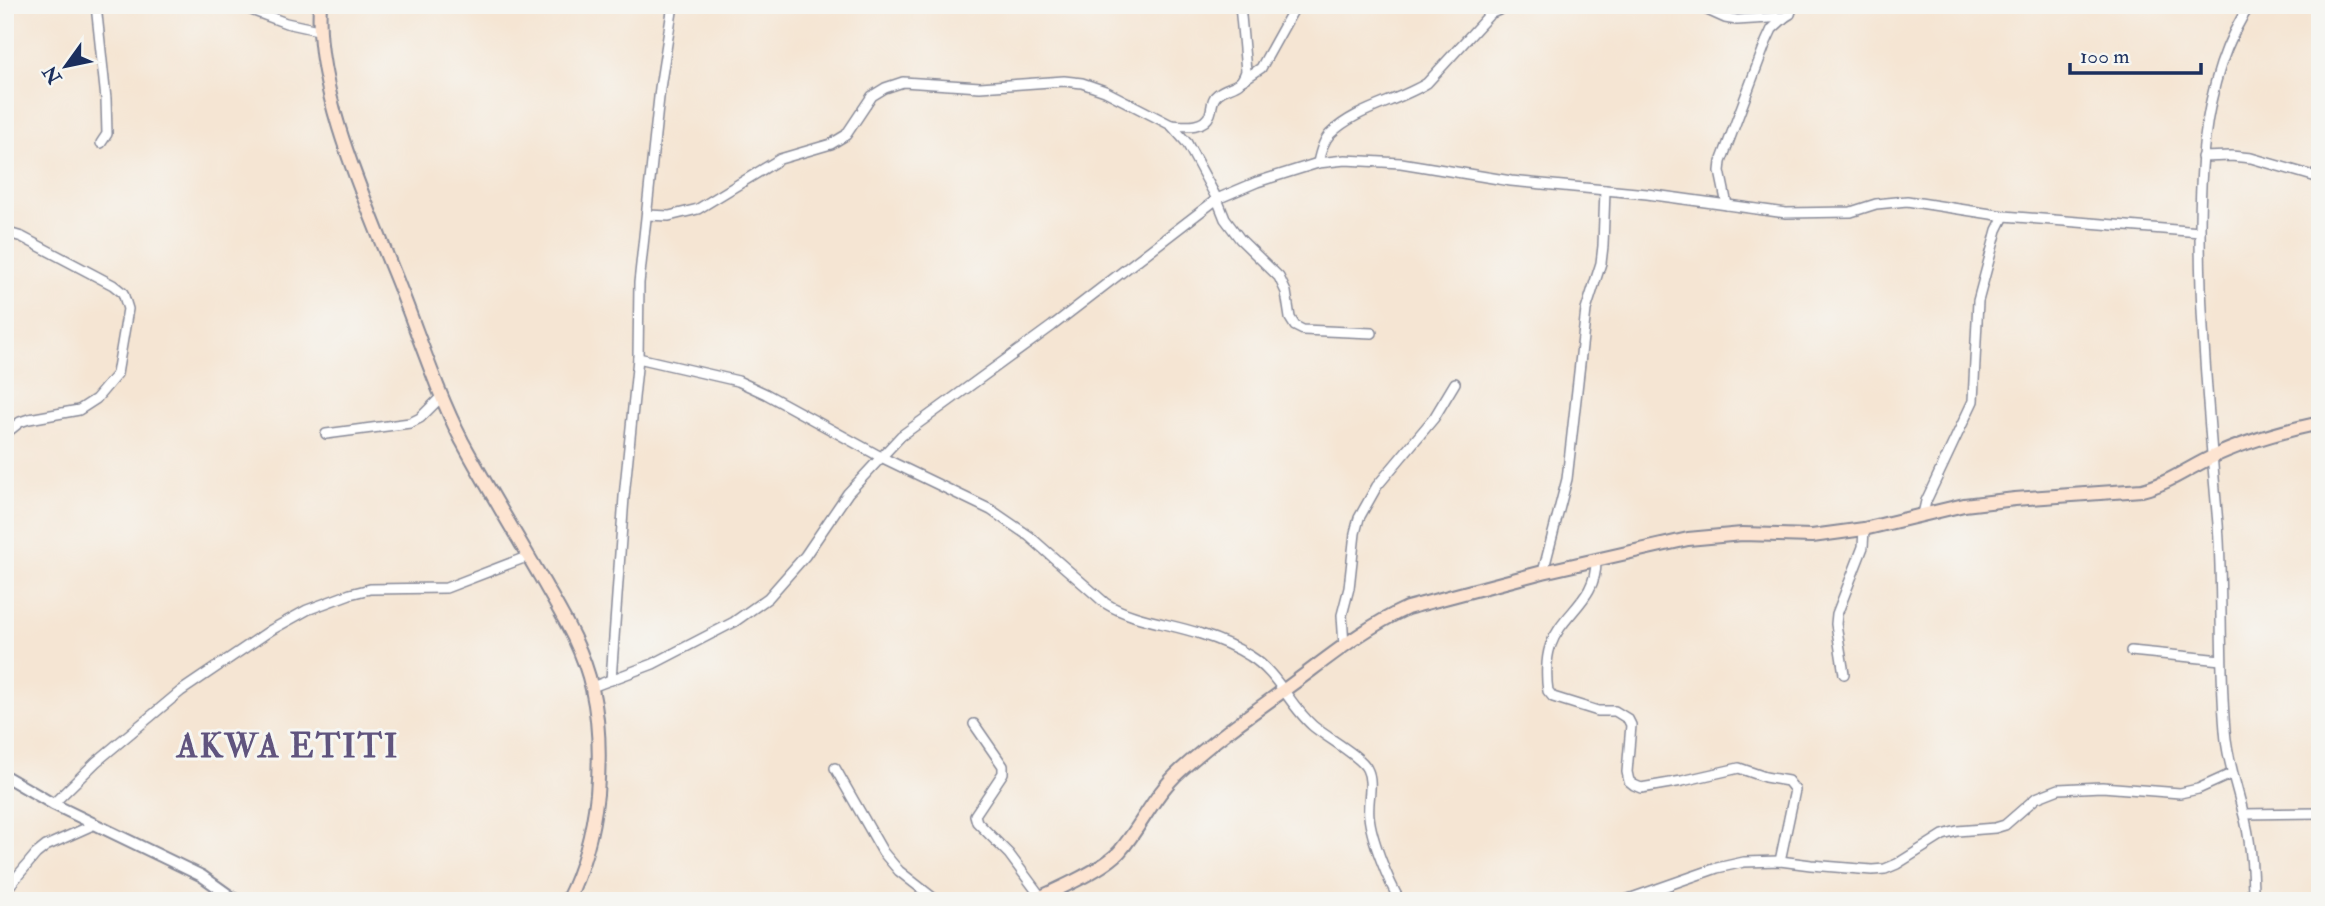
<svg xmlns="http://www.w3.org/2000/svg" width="2325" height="906" font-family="'IM FELL Double Pica',serif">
  <rect width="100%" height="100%" fill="#f6f6f2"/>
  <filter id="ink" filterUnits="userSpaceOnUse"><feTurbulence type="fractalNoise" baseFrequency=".0143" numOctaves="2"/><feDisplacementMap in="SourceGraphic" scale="14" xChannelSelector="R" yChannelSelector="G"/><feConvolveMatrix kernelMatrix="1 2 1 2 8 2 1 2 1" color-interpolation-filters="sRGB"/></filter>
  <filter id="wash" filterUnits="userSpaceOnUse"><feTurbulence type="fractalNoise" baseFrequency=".00686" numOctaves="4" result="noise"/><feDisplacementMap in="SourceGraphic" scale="28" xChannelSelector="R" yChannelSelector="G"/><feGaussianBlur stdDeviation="1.57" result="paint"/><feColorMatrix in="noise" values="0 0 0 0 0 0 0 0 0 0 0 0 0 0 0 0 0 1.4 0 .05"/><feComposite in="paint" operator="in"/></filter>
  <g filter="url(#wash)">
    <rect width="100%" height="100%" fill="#f5e5d3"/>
  </g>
  <g filter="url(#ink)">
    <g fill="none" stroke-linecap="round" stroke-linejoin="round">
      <g stroke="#888a98" stroke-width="12">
        <g id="minor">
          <path d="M96,5l10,94 1,35 -6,9"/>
          <path d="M238,5l48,18 32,7"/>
          <path d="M1696,5l29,13 12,2 48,-3 5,-3 3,-9"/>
          <path d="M2250,5c-53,76 -52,193 -49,282 3,79 10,158 17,237 5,68 1,137 7,206 2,28 11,54 18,82 8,27 10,60 10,89"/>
          <path d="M1243,80l18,-12 35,-63"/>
          <path d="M1171,125c13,1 33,4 39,-11 3,-8 1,-15 8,-20 12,-10 22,-4 28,-23l-6,-66"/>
          <path d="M2202,157l29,-1 20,2 69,20"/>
          <path d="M1318,163c2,-10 5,-22 12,-29 26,-26 67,-32 97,-51l63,-69 20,-9"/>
          <path d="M1727,205l-7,-34 1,-9 45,-120 6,-13 13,-12"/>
          <path d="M647,215l22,1 29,-7 82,-50 51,-15 15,-9 26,-39 13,-8 18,-6 77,5 84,-6 18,2 23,8 66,34 16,18 30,56 8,20 15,20 39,38 7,15 4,26 5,8 8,4 69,3"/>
          <path d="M5,232l17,5 91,48 10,8 5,16 -11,65 -21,25 -17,11 -50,9 -9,3 -15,12"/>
          <path d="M638,358l100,23 28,13 115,63 110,53 38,26 76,67c29,18 64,20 96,31 16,5 35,13 49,22 28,17 39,49 63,70 13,11 48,30 54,43 7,13 0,32 2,47 2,22 19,65 31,85"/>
          <path d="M326,434l84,-11 10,-5 22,-22"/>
          <path d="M1923,514l3,-13 47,-100 5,-100 19,-71 7,-14"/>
          <path d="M1596,560c1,41 -34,52 -46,87 -4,12 -4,32 -2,44l5,6 45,14h17l13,8 3,6 -4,47 2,9 5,4 7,3 41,-7 57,-13 26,9 23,4 7,9 -15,71"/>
          <path d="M1543,572l24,-93 19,-169 15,-47 2,-17 2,-56"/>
          <path d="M1344,646l-2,-31 7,-27 6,-55 4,-15 18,-32 57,-68 21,-35"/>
          <path d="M2131,651l90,9"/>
          <path d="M1844,674l-8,-50 1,-10 26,-67 1,-18"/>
          <path d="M611,680l13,-183 14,-139 1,-75 21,-195 13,-83"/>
          <path d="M592,687l61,-23 81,-42 34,-24 37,-42 43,-63 53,-57 151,-110 165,-127 40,-17 61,-19 27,-3 56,3 110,18 136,13 139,19 65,-1 25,-8 31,-3 97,15 196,16"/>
          <path d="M974,724l29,42v7l-28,42 2,7 32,32 32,43"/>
          <path d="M835,768l48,84 16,19 38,30"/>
          <path d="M53,804l43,-42 85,-71 90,-61 36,-20 43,-16 20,-5 76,-1 83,-32"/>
          <path d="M2244,814l76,-1"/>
          <path d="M5,891l31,-37 10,-8 47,-21"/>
          <path d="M1623,901l94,-33 27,-6 36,-1 31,4 61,5 13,-1 12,-5 46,-29 14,-4 38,-3 10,-3 31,-27 23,-9 43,-2 78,6 18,-4 33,-15"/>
        </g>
      </g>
      <g stroke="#888a98" stroke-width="14">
        <path id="tertiary" d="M5,776l48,28 149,72 35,25"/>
      </g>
      <g stroke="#888a98" stroke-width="16">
        <g id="secondary">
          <path d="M320,5c-6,89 50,206 82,288 19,49 36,101 60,148 26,48 55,95 82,142 19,33 40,68 48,106 8,35 8,70 5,105 -4,37 -13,73 -30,107"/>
          <path d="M1032,901c22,-10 73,-32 88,-50 22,-26 35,-58 61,-81 34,-31 73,-58 110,-85 37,-27 74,-58 116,-77l136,-36 145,-33 54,-5 70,2 52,-7 100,-24 51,-6 127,-9c25,-6 45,-21 68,-32 35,-17 73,-27 110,-35"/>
        </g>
      </g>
      <use href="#minor" stroke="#fff" stroke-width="9"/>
      <use href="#tertiary" stroke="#fff" stroke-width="10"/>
      <use href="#secondary" stroke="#fde4d1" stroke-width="12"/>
    </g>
  </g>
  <g text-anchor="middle" stroke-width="6" stroke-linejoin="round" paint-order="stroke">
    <g font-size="33" font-weight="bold" letter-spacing="2" fill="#60547e" stroke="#f6f6f2">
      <text x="288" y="757">AKWA ETITI</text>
    </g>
  </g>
  <rect width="2325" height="906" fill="none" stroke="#f6f6f2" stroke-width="28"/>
  <g transform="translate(66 66) rotate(237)" stroke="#f6f6f2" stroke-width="5" paint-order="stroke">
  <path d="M0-5L12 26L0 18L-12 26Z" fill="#1b2f5e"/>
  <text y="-10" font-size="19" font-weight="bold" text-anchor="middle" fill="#1b2f5e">N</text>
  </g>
  <path d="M2070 63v10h131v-10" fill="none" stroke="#1b2f5e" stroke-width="3.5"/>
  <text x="2080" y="63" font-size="21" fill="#1b2f5e" stroke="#f6f6f2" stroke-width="5" paint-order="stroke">100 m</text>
</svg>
